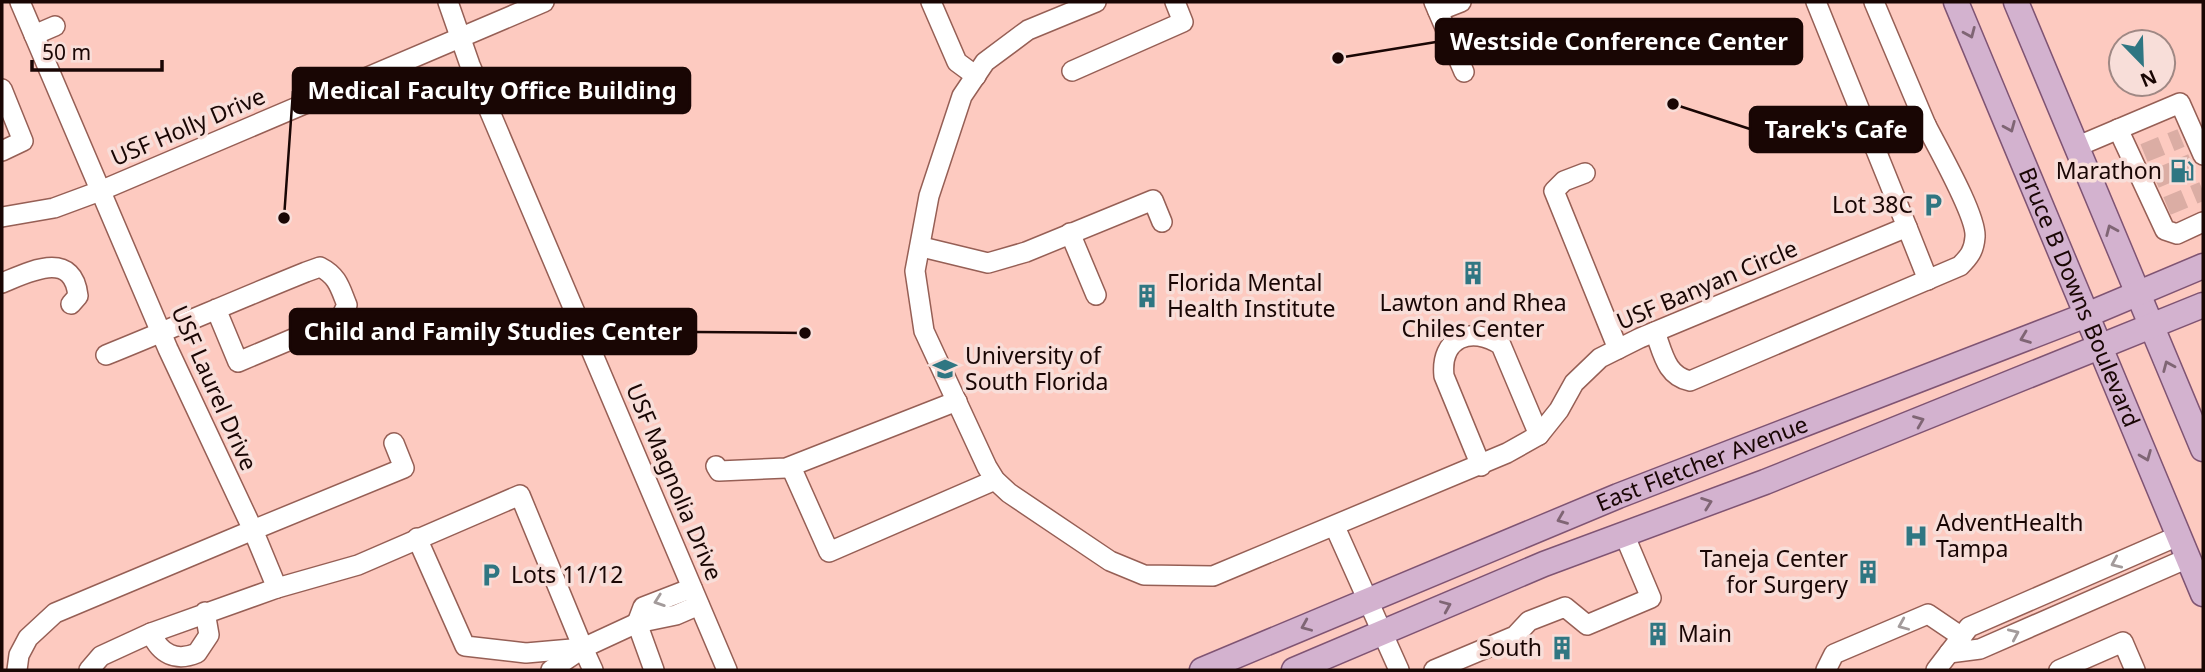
<svg xmlns="http://www.w3.org/2000/svg" width="2205" height="672" font-family="'Noto Sans',sans-serif">
  <rect width="100%" height="100%" fill="#fdcac0"/>
  <g fill="none" stroke-linecap="round" stroke-linejoin="round">
    <g stroke="#dbada4" stroke-width="19" stroke-dasharray="19 10" stroke-linecap="butt">
      <path d="M2144,153l37,-15"/>
      <path d="M2155,179l37,-16"/>
      <path d="M2167,206l36,-15"/>
    </g>
    <g stroke="#965f55" stroke-width="22">
      <g id="minor">
        <path d="M448,2l22,63 257,605"/>
        <path d="M931,2l26,60 19,14"/>
        <path d="M1096,2l-68,28 -43,32 -23,34 -33,100 -14,75 9,60 63,136 8,13 14,13 101,68 34,14 69,1 294,-123 32,-18 20,-25 15,-27 26,-25 40,-20 267,-111 -91,-225"/>
        <path d="M1434,2l30,70"/>
        <path d="M1874,2l52,123"/>
        <path d="M1438,11l23,-9"/>
        <path d="M34,35l21,-9"/>
        <path d="M1072,71l111,-49 -8,-20"/>
        <path d="M2,89l21,52 -21,10"/>
        <path d="M2118,129l47,101 12,4 26,-12"/>
        <path d="M2076,147l104,-44 23,52"/>
        <path d="M1585,173l-21,8 -10,10 64,158"/>
        <path d="M2,217l52,-9 46,-17 444,-189"/>
        <path d="M1907,227l21,53"/>
        <path d="M1070,233l26,62"/>
        <path d="M922,247l66,16 38,-11 127,-52 9,22"/>
        <path d="M2,283c27,-11 71,-34 76,13l-7,8"/>
        <path d="M1655,332c8,21 11,44 35,49l270,-115c9,-9 14,-15 15,-29 2,-21 -38,-90 -49,-112l-51,23"/>
        <path d="M106,355c67,-27 133,-56 200,-83l14,-5c18,9 20,21 27,38l-7,14 -102,43 -22,-53"/>
        <path d="M716,466l3,5 67,-3 171,-67"/>
        <path d="M1481,466l-37,-90c-4,-38 27,-51 57,-31l38,90"/>
        <path d="M791,467l38,85 166,-72"/>
        <path d="M1335,527l64,143"/>
        <path d="M417,538l48,108 61,7 57,-5"/>
        <path d="M277,588l81,-23 162,-70 63,153 54,-25 39,-8 23,-10"/>
        <path d="M205,612l4,23 -12,18c-21,9 -37,1 -46,-20l126,-45 -24,-58 151,-62 -10,-25"/>
        <path d="M583,648l10,22"/>
        <path d="M1949,653l31,-4 208,-91"/>
        <path d="M17,670l2,-15 9,-17 27,-25 198,-83 -85,-181 -148,-347"/>
        <path d="M89,670l12,-14 50,-23"/>
        <path d="M551,670l31,-21"/>
        <path d="M654,670l-17,-47 6,-16 49,-19"/>
        <path d="M1434,670l81,-34 14,-15 36,-14 22,18 64,-27 -27,-64"/>
        <path d="M1826,670l8,-16 94,-40 34,23"/>
        <path d="M1936,670l33,-43 209,-91"/>
        <path d="M2059,670l64,-28 12,28"/>
      </g>
    </g>
    <g stroke="#7f5473" stroke-width="27">
      <g id="major">
        <path id="s1" d="M1956,2l247,592"/>
        <path d="M2016,2l187,447"/>
        <path id="s2" d="M1202,670l416,-174 471,-182 114,-48"/>
        <path d="M1294,670l250,-106 221,-82 438,-177"/>
      </g>
    </g>
    <use href="#minor" stroke="#fff" stroke-width="19"/>
    <use href="#major" stroke="#d3b2cf" stroke-width="24"/>
  </g>
  <defs><path id="oneway-chevron" d="M-2-3.5L2.5 0L-2 3.5" fill="none" stroke-width="1.6" stroke-linecap="round" stroke-linejoin="round" transform="scale(1.75)"/></defs>
  <g stroke="#7f6574">
    <use href="#oneway-chevron" transform="translate(1970 33) rotate(67)"/>
    <use href="#oneway-chevron" transform="translate(2010 127) rotate(67)"/>
    <use href="#oneway-chevron" transform="translate(2111 230) rotate(-113)"/>
    <use href="#oneway-chevron" transform="translate(2025 338) rotate(159)"/>
    <use href="#oneway-chevron" transform="translate(2168 366) rotate(-113)"/>
    <use href="#oneway-chevron" transform="translate(1919 421) rotate(-22)"/>
    <use href="#oneway-chevron" transform="translate(2146 456) rotate(68)"/>
    <use href="#oneway-chevron" transform="translate(1707 503) rotate(-20)"/>
    <use href="#oneway-chevron" transform="translate(1562 519) rotate(158)"/>
    <use href="#oneway-chevron" transform="translate(1446 606) rotate(-23)"/>
    <use href="#oneway-chevron" transform="translate(1306 626) rotate(157)"/>
  </g>
  <g stroke="#a39b9b">
    <use href="#oneway-chevron" transform="translate(2116 563) rotate(156)"/>
    <use href="#oneway-chevron" transform="translate(659 601) rotate(161)"/>
    <use href="#oneway-chevron" transform="translate(1903 625) rotate(157)"/>
    <use href="#oneway-chevron" transform="translate(2014 634) rotate(-24)"/>
  </g>
  <defs>
    <g id="fuel-bare" transform="scale(1.89)"><path d="M-5.5-6h7V0h2V4h1.3V-2.5L3-4.5l.8-.8L6-3V5H2.5V1h-1V6h-7ZM-4.2-4.7v3.2H.2V-4.7Z" fill="#2f7682" stroke="#f8ded9" stroke-width="2.5" paint-order="stroke"/></g>
    <g id="parking-bare" transform="scale(1.89)"><path d="M-3.5-5.5H1a3.5 3.5 0 0 1 0 7H-1V5.5H-3.5ZM-1-3.4V-.6H.8a1.4 1.4 0 0 0 0-2.8Z" fill="#2f7682" stroke="#f8ded9" stroke-width="2.5" paint-order="stroke"/></g>
    <g id="building-bare" transform="scale(1.89)"><path d="M-4-6H4V6H1V3H-1V6H-4ZM-2.5-4.3h1.7v1.8h-1.7ZM.8-4.3h1.7v1.8H.8ZM-2.5-1h1.7V.8h-1.7ZM.8-1h1.7V.8H.8Z" fill="#2f7682" stroke="#f8ded9" stroke-width="2.5" paint-order="stroke"/></g>
    <g id="university-bare" transform="scale(1.89)"><path d="M0-5L7-2L0 1L-7-2ZM-4 1L0 2.5L4 1V4Q0 6-4 4Z" fill="#2f7682" stroke="#f8ded9" stroke-width="2.5" paint-order="stroke"/></g>
    <g id="hospital-bare" transform="scale(1.89)"><path d="M-5-5h3v3.5h4V-5h3V5h-3V1.5h-4V5h-3Z" fill="#2f7682" stroke="#f8ded9" stroke-width="2.5" paint-order="stroke"/></g>
  </defs>
  <g fill-rule="evenodd">
    <use href="#fuel-bare" x="2182" y="171"/>
    <use href="#parking-bare" x="1933" y="205"/>
    <use href="#building-bare" x="1473" y="273"/>
    <use href="#building-bare" x="1147" y="296"/>
    <use href="#university-bare" x="945" y="369"/>
    <use href="#hospital-bare" x="1916" y="536"/>
    <use href="#building-bare" x="1868" y="572"/>
    <use href="#parking-bare" x="491" y="575"/>
    <use href="#building-bare" x="1658" y="634"/>
    <use href="#building-bare" x="1562" y="648"/>
  </g>
  <g text-anchor="middle" stroke-width="7" stroke-linejoin="round" paint-order="stroke">
    <g font-size="23" fill="#190604" stroke="#f8ded9">
      <text transform="translate(188 127) rotate(-23)" y="8">USF Holly Drive</text>
      <text transform="translate(1707 285) rotate(-23)" y="8">USF Banyan Circle</text>
      <text dy="8" stroke="none"><textPath href="#s1" startOffset="320">Bruce B Downs Boulevard</textPath></text>
      <text transform="translate(214 388) rotate(66)" y="8">USF Laurel Drive</text>
      <text dy="8" stroke="none"><textPath href="#s2" startOffset="541">East Fletcher Avenue</textPath></text>
      <text transform="translate(674 482) rotate(67)" y="8">USF Magnolia Drive</text>
    </g>
    <g font-size="23" fill="#190604" stroke="#f8ded9" text-anchor="start">
      <text x="2162" y="179" text-anchor="end">Marathon</text>
      <text x="1913" y="213" text-anchor="end">Lot 38C</text>
      <text x="1167" y="291">Florida Mental<tspan x="1167" dy="26">Health Institute</tspan></text>
      <text x="1473" y="311" text-anchor="middle">Lawton and Rhea<tspan x="1473" dy="26">Chiles Center</tspan></text>
      <text x="965" y="364">University of<tspan x="965" dy="26">South Florida</tspan></text>
      <text x="1936" y="531">AdventHealth<tspan x="1936" dy="26">Tampa</tspan></text>
      <text x="1848" y="567" text-anchor="end">Taneja Center<tspan x="1848" dy="26">for Surgery</tspan></text>
      <text x="511" y="583">Lots 11/12</text>
      <text x="1678" y="642">Main</text>
      <text x="1542" y="656" text-anchor="end">South</text>
    </g>
  </g>
  <path fill="none" stroke="#190604" stroke-width="2.5" d="M1338 58L1436 42M284 218L293 91M1673 104L1750 129M805 333L696 332"/>
  <g fill="#190604" stroke="#f8ded9" stroke-width="2.5">
    <circle cx="1338" cy="58" r="7"/>
    <circle cx="284" cy="218" r="7"/>
    <circle cx="1673" cy="104" r="7"/>
    <circle cx="805" cy="333" r="7"/>
  </g>
  <g fill="#190604" stroke="#190604" stroke-width="2.5">
    <rect x="1436" y="19" width="366" height="45" rx="7"/>
    <rect x="293" y="68" width="397" height="45" rx="7"/>
    <rect x="1750" y="107" width="172" height="45" rx="7"/>
    <rect x="290" y="309" width="406" height="45" rx="7"/>
  </g>
  <g font-size="24" text-anchor="middle" font-weight="bold" fill="#fff">
    <text x="1619" y="50">Westside Conference Center</text>
    <text x="492" y="99">Medical Faculty Office Building</text>
    <text x="1836" y="138">Tarek's Cafe</text>
    <text x="493" y="340">Child and Family Studies Center</text>
  </g>
  <rect width="2205" height="672" fill="none" stroke="#190604" stroke-width="7"/>
  <g transform="translate(2142 63) rotate(157)"><circle r="33" fill="#f8ded9" stroke="#9f8884" stroke-width="2"/>
  <path d="M0-5L12 26L0 18L-12 26Z" fill="#2f7682"/>
  <text y="-10" font-size="19" font-weight="bold" text-anchor="middle" fill="#190604">N</text>
  </g>
  <path d="M32 60v10h130v-10" fill="none" stroke="#190604" stroke-width="3.5"/>
  <text x="42" y="60" font-size="21" fill="#190604" stroke="#f8ded9" stroke-width="5" paint-order="stroke">50 m</text>
</svg>
